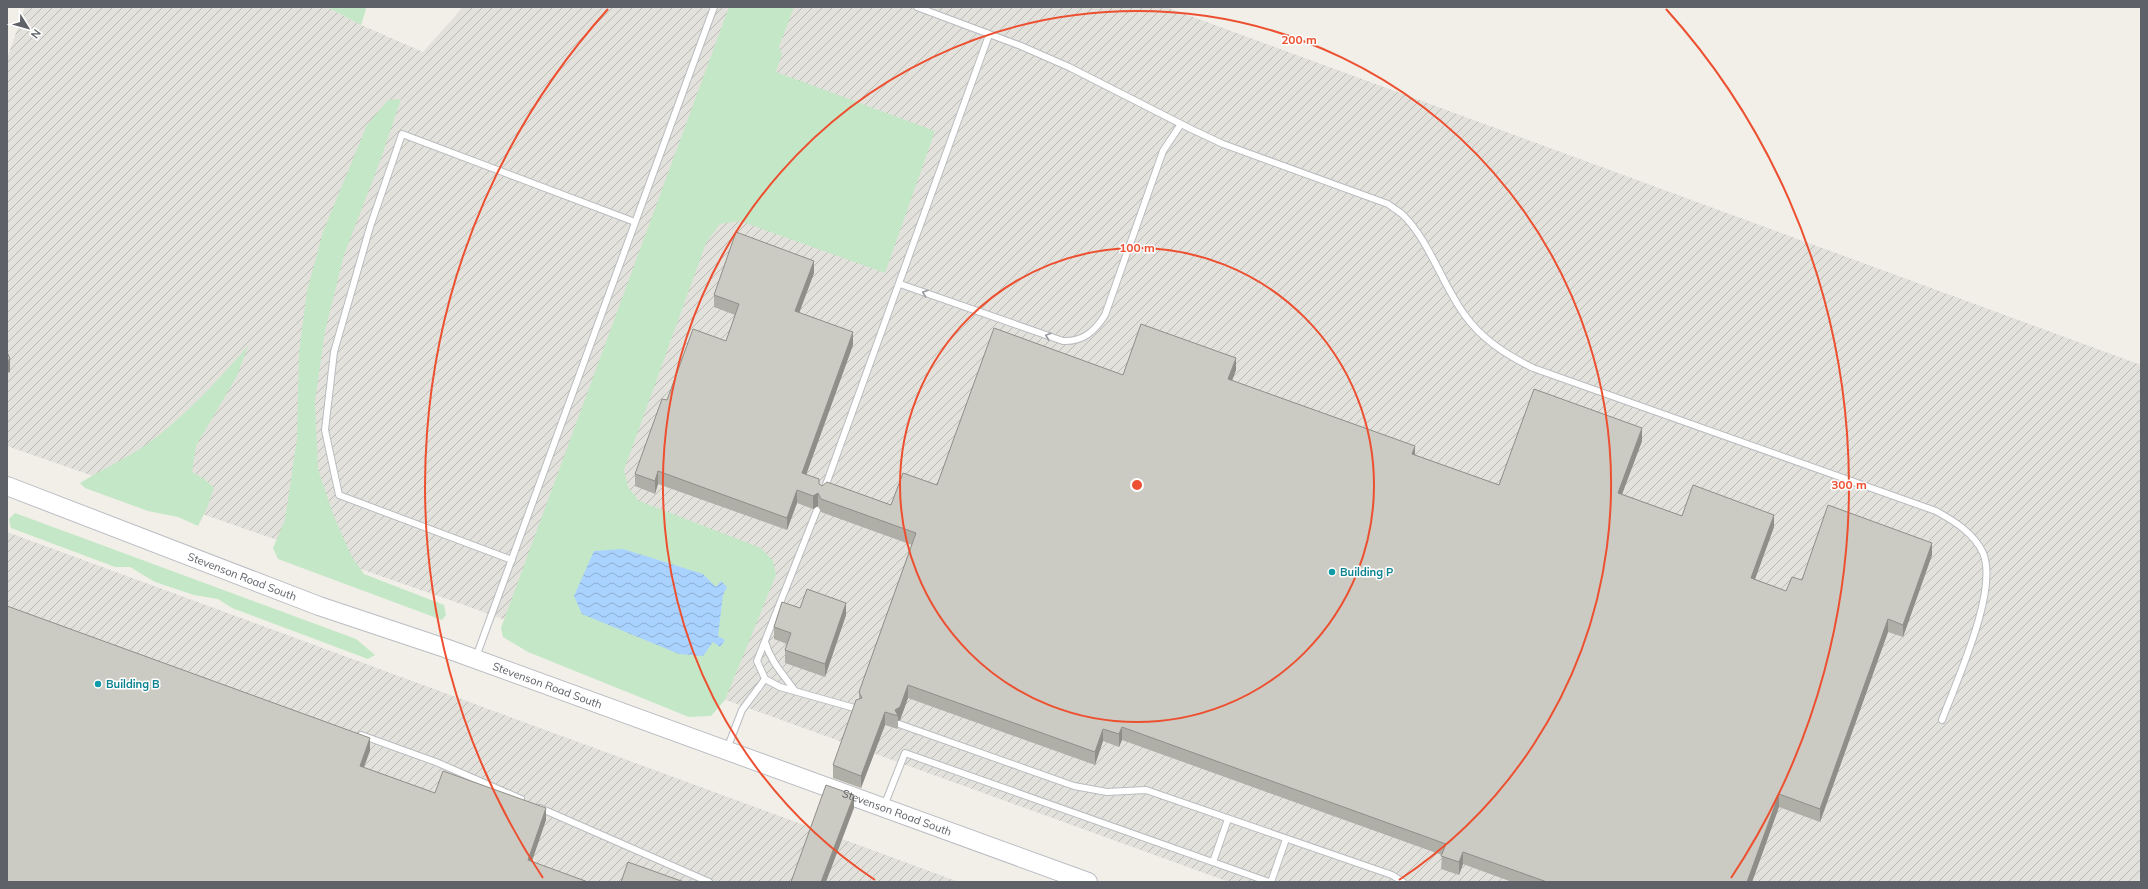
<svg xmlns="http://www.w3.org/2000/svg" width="2148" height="889" font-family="Mulish,sans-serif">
  <defs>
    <pattern id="industrial-furrows" width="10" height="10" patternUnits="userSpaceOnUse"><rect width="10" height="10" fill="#e2e1db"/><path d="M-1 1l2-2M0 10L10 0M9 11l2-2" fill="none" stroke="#babab5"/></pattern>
    <pattern id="water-waves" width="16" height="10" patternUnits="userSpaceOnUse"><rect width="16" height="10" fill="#a9d2ff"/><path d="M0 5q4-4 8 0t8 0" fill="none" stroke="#8daed2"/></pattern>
  </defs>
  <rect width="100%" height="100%" fill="#f1efe7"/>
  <g fill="url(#industrial-furrows)">
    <path d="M25,7h302l34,18 62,27 40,-45h703l975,358v508l-2,9h-910l-765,-277 -457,-159v-387z"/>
    <path d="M7,532l952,350h-952z"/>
  </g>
  <g fill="#c4e8c7">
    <path d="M327,7h38l1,2 -5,16z"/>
    <path d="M729,7h65l-15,40 3,7 -6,18 159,59 -50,142 -145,-52 -20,3 -14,19 -82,227 4,17 11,14 122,47 12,13 3,14 -51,125 -14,16 -22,1 -161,-65 -25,-15 -2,-9z"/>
    <path d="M401,99l-21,62 -36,94 -19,76 -10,70 3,68 16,48 18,40 12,17 80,31 2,10 -4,5 -164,-61 -5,-11 12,-28 12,-81 2,-86 8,-62 16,-59 44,-107 21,-25z"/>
    <path d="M248,346l-11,30 -41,70 -4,26 12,7 10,9 -7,20 -9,18 -20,-9 -30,-6 -63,-23 -5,-5c22,-14 46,-24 67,-39 38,-27 70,-63 101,-98z"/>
    <path d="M15,513l341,126 19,16 -7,4 -136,-51 -14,-9 -24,-4 -39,-13 -25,-15h-15l-104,-39 -2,-9z"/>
  </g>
  <path fill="url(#water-waves)" d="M623,549l80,25 13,13 5,-6 6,6 -4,8 -5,41 7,4 -5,7 -7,-5 -10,14 -24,-2 -97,-40 -8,-18 20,-45z"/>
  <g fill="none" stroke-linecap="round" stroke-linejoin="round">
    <g stroke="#b9bcc1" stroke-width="8">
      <g id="lane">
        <path d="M917,7l104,39 48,21 122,62 32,15 165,60c5,4 11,7 15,11 25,24 40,70 61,99 17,25 43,41 69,54l403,143c18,10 38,22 47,42 16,37 -27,129 -41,167"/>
        <path d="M900,284l163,57c20,1 32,-10 42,-26l58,-164 18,-27"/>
        <path d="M824,490l165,-455"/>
        <path d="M817,510l-60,151 8,18 15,8 78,22"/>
        <path d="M512,560l-173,-65 -14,-65 9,-78 36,-125 32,-93 233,88"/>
        <path d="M765,642c6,20 18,32 30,49"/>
        <path d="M476,657l238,-650"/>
        <path d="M899,724l175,62 33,6 39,-2 246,85 11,7"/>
        <path d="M361,735l75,27 85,37"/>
        <path d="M727,749l15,-39 23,-31"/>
        <path d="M884,806l21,-53 364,129"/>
        <path d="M540,808l169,74"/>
        <path d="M1213,862l15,-43"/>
        <path d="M1271,882l15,-43"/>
      </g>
    </g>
    <g stroke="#babdc3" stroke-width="20">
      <g id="secondary">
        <path id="s1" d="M7,486l312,120 126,42 643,234"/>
      </g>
    </g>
    <use href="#lane" stroke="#fff" stroke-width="6"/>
    <use href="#secondary" stroke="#fff" stroke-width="18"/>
  </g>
  <g fill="#afafa8">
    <path d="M814,273l-15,40 54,32 -47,130 16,11 69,19 46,-20 186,-110 113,-5 -4,10 183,75 84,30 143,-44 -20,53 60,22 92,11 -19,52 31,12 16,-11 130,-25 -29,82 -15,-5 -68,190 -41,-15 -27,75h-240l-49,-18 -4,11 -18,-6 1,-14 -320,-115 -3,7 -16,-6 -8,24 -187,-67 -8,22 -2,1v8l-13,-4 -24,63 -28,-10v-13l26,-66v-7l53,-147 -91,-33 -3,-6 -5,3 -16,-6 -10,27 -129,-46 -3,10 -20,-8v-12l32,-74 59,-59 9,-26 -21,-8v-12z"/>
    <path d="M800,608l46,7 -21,62 -40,-14v-13l2,-6 -13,-5v-12z"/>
  </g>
  <g fill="#8f8e88">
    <path d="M814,261v12l-19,51v-13z"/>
    <path d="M853,332v13l-51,141v-13z"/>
    <path d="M1236,358v12l-8,22v-13z"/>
    <path d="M10,359v13l-3,1v-12z"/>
    <path d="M1642,428v13l-24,64v-12z"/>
    <path d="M1415,446v13l-3,-5z"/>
    <path d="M658,471v13l-3,10v-13z"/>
    <path d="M797,490v13l-10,27v-12z"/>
    <path d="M818,493v13l-5,3v-13z"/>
    <path d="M1774,515v12l-23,63v-12z"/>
    <path d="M1932,543v12l-29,82v-12z"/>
    <path d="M846,603v12l-21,62v-13z"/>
    <path d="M1888,619v13l-68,190v-13z"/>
    <path d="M908,685v13l-8,22 -2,1v-5l-3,-6z"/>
    <path d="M885,712v13l-24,63v-12z"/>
    <path d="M1122,727v13l-3,7v-13z"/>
    <path d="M1103,729v12l-8,24v-13z"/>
    <path d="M370,738v13l-10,27v-12z"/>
    <path d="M1779,794v13l-27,75h-5z"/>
    <path d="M854,795v13l-28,74h-5z"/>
    <path d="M546,808v12l-18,53v-13z"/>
    <path d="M1463,852v12l-4,11v-13z"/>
  </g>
  <g fill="#cccbc3" stroke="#8f8e88">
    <path d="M736,232l78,29 -19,50 58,21 -51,141 17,6v5l3,2 5,-4 64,23 12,-32 34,12 57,-157 129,47 18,-51 95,34 -8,21 187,67 -3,8 87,31 35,-96 108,39 -24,65 64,23 11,-31 81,30 -23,63 35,13 6,-14 10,3 26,-75 104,38 -29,82 -15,-6 -68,190 -41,-15 -32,88h-200l-84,-30 -4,10 -18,-6 5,-12 -324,-117 -3,7 -16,-5 -8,23 -187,-67 -8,22 -5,3 3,6 -13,-4 -24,64 -28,-11 23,-65 6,-2 -3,-6 57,-159 -95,-34 -3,-6 -5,3 -16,-6 -10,28 -129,-47 -3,10 -20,-7 27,-75 5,1 26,-71 33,12 13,-37 -25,-9z"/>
    <path d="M7,352l3,7 -3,2z"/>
    <path d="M807,589l39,14 -21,61 -40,-14 6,-17 -17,-6 8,-25 18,6z"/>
    <path d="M7,606l363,132 -10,28 75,27 8,-22 103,37 -18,52 60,22h-581z"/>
    <path d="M826,785l28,10 -33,87h-30z"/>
    <path d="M628,862l56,20h-63z"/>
  </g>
  <defs><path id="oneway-chevron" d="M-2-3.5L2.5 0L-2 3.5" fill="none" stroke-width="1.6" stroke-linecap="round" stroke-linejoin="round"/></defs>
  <g stroke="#96999d">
    <use href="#oneway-chevron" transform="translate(925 293) rotate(-161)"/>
    <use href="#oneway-chevron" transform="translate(1048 336) rotate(-161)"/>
  </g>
  <g fill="none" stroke="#ed5031" stroke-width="2">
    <circle cx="1137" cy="485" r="237"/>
    <path d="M875 880A474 474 0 1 1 1399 880"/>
    <path d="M543 878A712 712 0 0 1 608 9M1666 9A712 712 0 0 1 1731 878"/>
  </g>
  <g fill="#0f9aa8" stroke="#fff" stroke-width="1.5">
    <circle cx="1332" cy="572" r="4"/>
    <circle cx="98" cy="684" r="4"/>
  </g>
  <g text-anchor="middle" stroke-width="3" stroke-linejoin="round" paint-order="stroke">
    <g font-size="11" font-weight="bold" fill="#0d838f" stroke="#fff" text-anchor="start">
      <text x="1340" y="576">Building P</text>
      <text x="106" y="688">Building B</text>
    </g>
    <g font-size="11" fill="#5e6268" stroke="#fff">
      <text dy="4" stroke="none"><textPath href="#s1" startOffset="252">Stevenson Road South</textPath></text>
      <text dy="4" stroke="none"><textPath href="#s1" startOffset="576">Stevenson Road South</textPath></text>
      <text dy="4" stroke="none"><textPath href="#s1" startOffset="948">Stevenson Road South</textPath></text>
    </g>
  </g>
  <circle cx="1137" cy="485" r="6" fill="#ed5031" stroke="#fff" stroke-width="2"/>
  <g font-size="12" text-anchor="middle" font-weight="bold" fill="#ed5031" stroke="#fff" stroke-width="3" stroke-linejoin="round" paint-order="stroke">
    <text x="1299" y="44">200 m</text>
    <text x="1137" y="252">100 m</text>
    <text x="1849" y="489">300 m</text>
  </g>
  <rect width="2148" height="889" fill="none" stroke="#5e6268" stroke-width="16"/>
  <g transform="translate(28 28) rotate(127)" stroke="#ffffff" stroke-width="3" paint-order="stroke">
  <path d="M0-3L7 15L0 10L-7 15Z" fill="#5e6268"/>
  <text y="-6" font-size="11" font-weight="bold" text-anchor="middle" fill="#5e6268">N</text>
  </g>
</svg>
